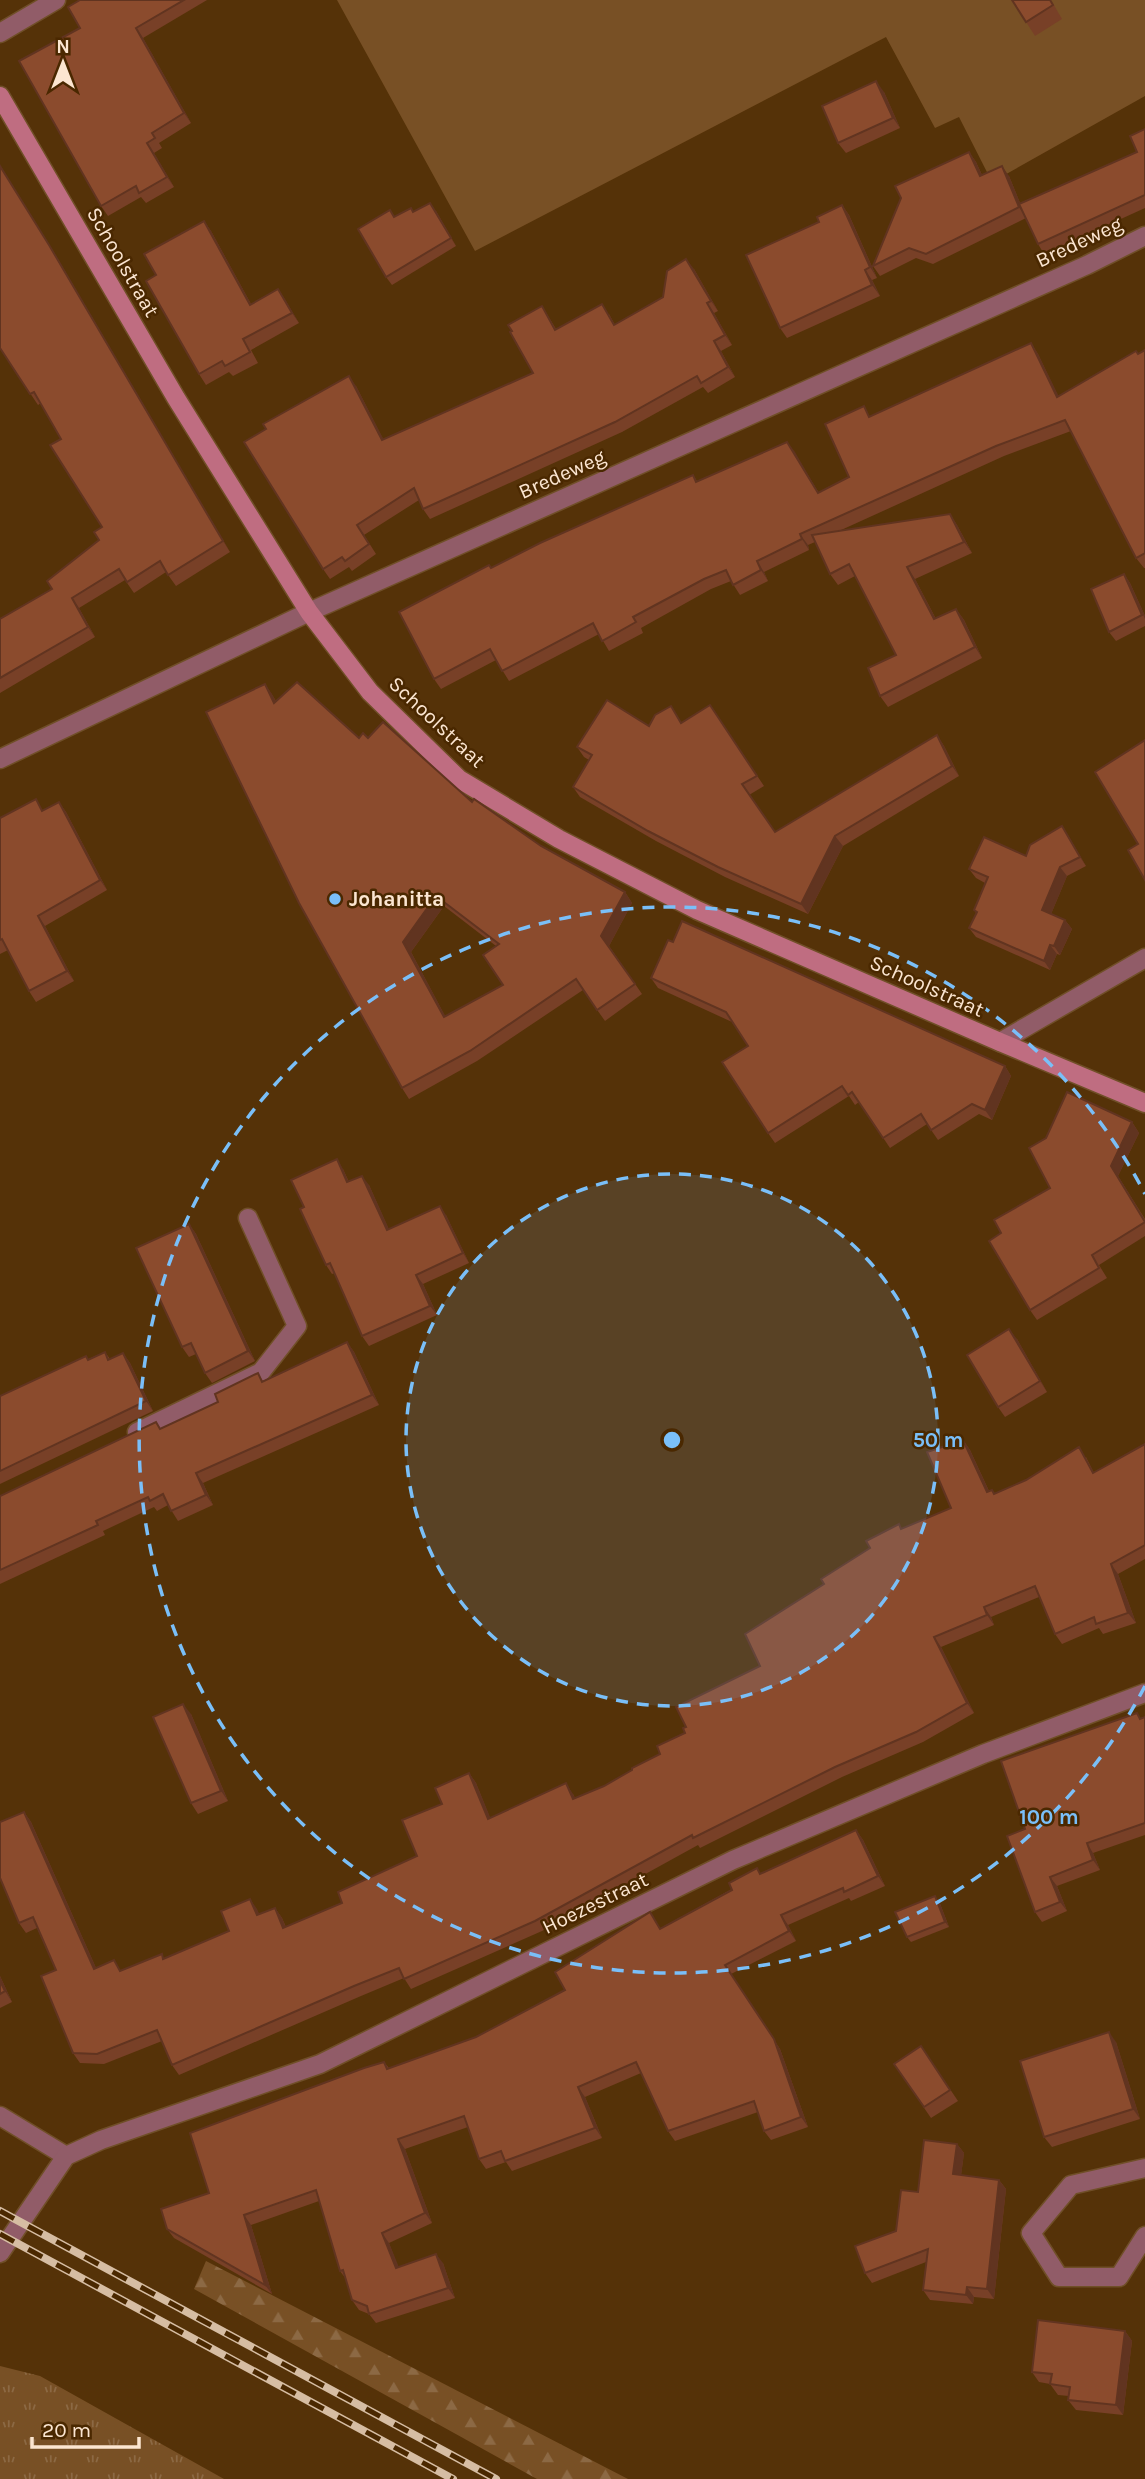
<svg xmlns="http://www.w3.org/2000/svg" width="1145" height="2479" font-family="Karla,sans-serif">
  <defs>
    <pattern id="grass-tufts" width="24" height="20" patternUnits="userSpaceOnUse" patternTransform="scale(1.75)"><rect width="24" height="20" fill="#785025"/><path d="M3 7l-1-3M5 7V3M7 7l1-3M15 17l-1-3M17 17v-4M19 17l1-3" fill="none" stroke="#8c6944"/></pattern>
    <pattern id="forest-firs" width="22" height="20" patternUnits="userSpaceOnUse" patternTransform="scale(1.75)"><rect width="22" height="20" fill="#785025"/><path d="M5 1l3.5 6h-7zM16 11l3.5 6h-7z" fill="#8c6944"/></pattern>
  </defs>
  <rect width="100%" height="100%" fill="#553208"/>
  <path fill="url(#grass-tufts)" d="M0,2366l40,10 184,103h-224z"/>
  <path fill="url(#forest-firs)" d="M206,2261l422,218h-91l-343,-190z"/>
  <path fill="#785025" d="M337,0h808v96l-153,86 -33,-65 -24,11 -49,-91 -411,214z"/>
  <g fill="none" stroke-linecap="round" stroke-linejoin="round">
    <g stroke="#704f28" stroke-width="21">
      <path id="lane" d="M0,33l56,-33"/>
    </g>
    <g stroke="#704f28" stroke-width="21">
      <g id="street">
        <path d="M0,759l309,-147 778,-347 58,-29"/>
        <path d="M1000,1042l145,-84"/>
        <path d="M137,1432l124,-60 36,-46 -49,-108"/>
        <path d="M0,2116l66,40"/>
        <path d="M1145,2168l-74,17 -40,48 28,44h60l26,-41"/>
        <path d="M0,2253l66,-97 35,-16 219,-76 413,-204 250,-106 162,-61"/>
      </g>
    </g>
    <g stroke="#704f28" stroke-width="21">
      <path id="secondary" d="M0,96l176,302 133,214 61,80 89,87 100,60 138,71 303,132 145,61"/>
    </g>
    <use href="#lane" stroke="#915c68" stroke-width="18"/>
    <use href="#street" stroke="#915c68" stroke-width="18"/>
    <use href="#secondary" stroke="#bf6d81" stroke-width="18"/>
    <g stroke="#d6bda3" stroke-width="8">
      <g id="rail">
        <path d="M0,2211l496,268"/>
        <path d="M0,2234l453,245"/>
      </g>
    </g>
    <use href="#rail" stroke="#4a2800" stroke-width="5" stroke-dasharray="16" stroke-linecap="butt"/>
  </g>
  <g fill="#784027" fill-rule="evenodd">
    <path d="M80,0h127l-64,38 48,85 -32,20 3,5 -8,5 20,34 -28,16 -5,-6 -33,19 -7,-10z"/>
    <path d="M1012,0h39l11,19 -27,17z"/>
    <path d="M884,92l16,36 -54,25 -8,-10z"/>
    <path d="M1145,129v79l-101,46 -6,-10 -12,-26 -93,46 -17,-6 -36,18 -7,-10 96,-114 7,10 6,13 27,1 11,27 117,-51z"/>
    <path d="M842,205l7,10 28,63 -5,2 8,16 -93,42 -7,-10 39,-106z"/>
    <path d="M436,211l20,35 -64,39 -6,-8 9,-60 19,-5z"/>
    <path d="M204,221l7,10 40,73 27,-15 21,34 -48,27 7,13 -25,13 -4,-4 -23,13 -7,-11 -43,-99z"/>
    <path d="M56,256l174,296 -54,34 -10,-14 -32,21 -9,-13 -46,28 16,29 -95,56v-74l52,-30 47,-49 3,-13 -41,-88 -20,-36 -3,2 -38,-57z"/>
    <path d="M694,269l24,42 -4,2 18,32 -11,6 14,26 -27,16 -5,-6 -81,45 -192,87 -7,-10 -4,-9 -55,35 12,19 -24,17 -3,-4 -19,12 -7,-10 -57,-140 90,-43 27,53 150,-66 9,-67 14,23 53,-15 6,11 48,-28z"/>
    <path d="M1031,343l7,11 20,42 87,-46v218h-1l-8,-10 -65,-127 -67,25 -165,75 111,-17 7,11 15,28 -57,26 21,40 20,-10 8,11 18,38 -94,49 -8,-11 16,-41 -41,-79 -17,9 -8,-11 -15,-32 -7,3 1,5 -45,22 4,9 -28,14 -9,-14 -20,8 -70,39 2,5 -34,18 -10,-17 -90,47 -13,-21 -55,29 -7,-10 58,-111 201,-93 4,6 90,-39 32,51 30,-16 22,-61z"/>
    <path d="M1124,574l6,9 15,33v10l-29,15 -7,-9z"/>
    <path d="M265,684l11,17 83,37h9l173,108 84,46 7,11 -23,43 33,48 -37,27 -22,-31 -106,71 -68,38 -7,-11zM444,906l52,40 7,39 -58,31 -34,-64z"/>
    <path d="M710,705l54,81 -15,9 26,37 162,-97 7,11 15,30 -116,70 -35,68 -83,-37 -69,-36 -76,-44 -7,-10 16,-27 -5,-3 -7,-10 72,-21 32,-3z"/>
    <path d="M59,802l7,10 41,78 -62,36 29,55 -38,21 -7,-11 -21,-41 -8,4v-136l44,-7z"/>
    <path d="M1062,826l24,40 -19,10 -16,38 14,6 7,9 -12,26 -3,-1 -7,16 -74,-33 -7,-9 7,-15 -2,-3 11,-27 -9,-5 -7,-9 57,-13z"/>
    <path d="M673,942l332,124 6,10 -19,44 -13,-6 -41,26 -11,-16 -37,24 -31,-46 -4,3 -6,-9 -74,47 -7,-10 -20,-87 -16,-24 -74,-34 -7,-10z"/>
    <path d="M1132,1122l7,11 -21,43 27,43v17l-46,29 8,13 -70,42 -7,-10 -29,-77 49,-45z"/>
    <path d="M343,1169l6,13 20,3 20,45 57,-15 23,48 -46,21 14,31 -68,31 -7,-10 -27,-63 -3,1 -6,-9 -22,-58z"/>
    <path d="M189,1224l7,10 59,127 -43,22 -7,-10 -9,-19 -7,3 -7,-10z"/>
    <path d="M1017,1339l30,53 -42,25 -7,-10z"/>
    <path d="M347,1342l7,10 25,53 -176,78 10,22 -35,16 -10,-16 -11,6 -3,-4 -51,24 2,4 -105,49v-88l156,-74 5,7 57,-27 40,-29 5,8z"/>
    <path d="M105,1352l5,7 13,-6 7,10 23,48 -153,73v-88z"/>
    <path d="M963,1440l7,10 19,41 3,-1 3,4 91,-37 8,16 51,-29v115l-27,15 18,49 -33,11 -4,-6 -37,16 -7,-10 -16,-37 -48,20 3,8 -53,22 33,66 -51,29 -81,35 -142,71 -2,-3 -156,86 -131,58 -7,-11 -43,18 -182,79 -7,-10 -10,-24 -58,23 -24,-1 -7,-10 -17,-83 -19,-42 -11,5 -7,-10 5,-111 7,10 65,146 26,2 43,-11 64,-28 21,-32 9,15 16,-6 7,10 4,9 56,-24 75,-47 25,-52 27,-31 7,10 14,35 83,-24 2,4 29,-12 56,-32 25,-21 1,-6 74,-61 64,-82 75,-60 3,5 49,-21z"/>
    <path d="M191,1714l37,87 -30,13 -7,-11z"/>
    <path d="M1145,1717v118l-52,18 7,17 -43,16 10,25 -25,11 -7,-10 -10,-83 116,-111z"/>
    <path d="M856,1830l7,10 22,46 -34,15 -2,-3 -61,27 8,16 -65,33 49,75 28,78 -37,13 -7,-9 -6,-19 -83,29 -7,-10 -27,-58 -56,24 17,41 -90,33 -6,-9 -20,7 -7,-10 -11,-32 -63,22 27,74 -43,20 9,24 45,-4 12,35 -79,25 -7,-9 -10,-4 -7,-10 -6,-21 -6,-8 -21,-70 -68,24 21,69 -98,-56 -7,-9 42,-36 175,-131 5,6 87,-31 89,-47 96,-62 100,-55z"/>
    <path d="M939,1901l10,26 -38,15 -4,-5z"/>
    <path d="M0,1976l12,26 -12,6z"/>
    <path d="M1116,2042l24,77 -88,28 -8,-10z"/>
    <path d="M921,2046l37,55 -27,17 -37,-54z"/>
    <path d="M957,2144l7,9 -3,22 38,5 7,9 -12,110 -20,-2 -1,7 -43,-4 -7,-10 3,-28 -54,21 -7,-10 31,-42 22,-39z"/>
    <path d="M1125,2331l7,10 -9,74 -47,-5 -8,-10 1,-4 -11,-1 -8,-11 -11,-2 -7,-10z"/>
  </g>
  <g fill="#613420">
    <path d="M136,28l7,10 48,85 -7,-10z"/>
    <path d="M876,81l8,11 16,36 -7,-10z"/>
    <path d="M147,143l7,10 20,34 -7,-10z"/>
    <path d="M969,152l7,10 11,24 -7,-10z"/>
    <path d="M0,165l56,91 174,296 -7,-11z"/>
    <path d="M1002,166l7,10 17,41 -7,-10z"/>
    <path d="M430,203l6,8 20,35 -5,-8z"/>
    <path d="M842,205l7,10 28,63 -7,-11z"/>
    <path d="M204,221l7,10 46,84 -7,-10z"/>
    <path d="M686,259l8,10 24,42 -7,-10z"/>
    <path d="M865,270l7,10 8,16 -8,-11z"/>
    <path d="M278,289l7,10 14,24 -7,-10z"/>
    <path d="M707,303l7,10 18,32 -7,-10z"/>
    <path d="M714,341l7,10 14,26 -7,-10z"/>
    <path d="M1031,343l7,11 26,53 -7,-10z"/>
    <path d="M349,376l7,10 33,64 -7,-10z"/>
    <path d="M787,442l8,10 30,52 -7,-11z"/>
    <path d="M950,514l7,11 15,28 -8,-11z"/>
    <path d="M800,534l8,11 1,5 -7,-11z"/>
    <path d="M757,561l7,11 4,9 -7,-11z"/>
    <path d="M907,567l8,12 27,52 -8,-12z"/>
    <path d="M1124,574l6,9 15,33v3z"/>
    <path d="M72,598l7,10 16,29 -7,-10z"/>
    <path d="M956,609l8,11 18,38 -7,-11z"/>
    <path d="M265,684l7,10 10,19 -8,-10z"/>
    <path d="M937,735l7,11 15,30 -7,-10z"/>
    <path d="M59,802l7,10 41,78 -7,-10z"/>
    <path d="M1062,826l6,9 18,31 -6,-9z"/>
    <path d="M835,836l8,10 -35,68 -7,-10z"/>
    <path d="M1060,867l7,9 -18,43 -7,-9z"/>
    <path d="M625,892l7,11 -23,43 -8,-10z"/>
    <path d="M436,896l8,10 -33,46 40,75 -7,-10 -41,-75z"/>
    <path d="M38,916l7,10 29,55 -7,-10z"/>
    <path d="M1065,920l7,9 -12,26 -6,-9z"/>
    <path d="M1050,945l7,9 -7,16 -6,-9z"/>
    <path d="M1005,1066l6,10 -19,44 -7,-10z"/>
    <path d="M1132,1122l7,11 -21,43 27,44 -34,-54z"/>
    <path d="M337,1159l6,10 10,23 -6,-10z"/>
    <path d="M362,1176l7,9 25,55 -7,-10z"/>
    <path d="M440,1206l6,9 23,48 -6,-10z"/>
    <path d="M189,1224l7,10 59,127 -7,-10z"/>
    <path d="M416,1275l7,9 14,31 -7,-9z"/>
    <path d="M1009,1329l8,10 30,53 -7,-11z"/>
    <path d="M347,1342l7,10 25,53 -7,-10z"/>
    <path d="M123,1353l7,10 23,48 -7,-10z"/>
    <path d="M963,1440l7,10 24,52 -7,-10z"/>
    <path d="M196,1473l7,10 10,22 -7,-10z"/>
    <path d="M1111,1564l7,10 18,49 -8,-10z"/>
    <path d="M984,1607l7,10 3,8 -7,-10z"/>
    <path d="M934,1637l7,10 33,66 -7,-10z"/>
    <path d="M183,1704l8,10 37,87 -7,-10z"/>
    <path d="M469,1773l7,10 19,46 -7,-10z"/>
    <path d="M566,1783l7,11 7,15 -7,-10z"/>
    <path d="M24,1812l7,10 70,157 -7,-10z"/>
    <path d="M856,1830l7,10 22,46 -7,-10z"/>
    <path d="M1087,1843l6,10 7,17 -7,-10z"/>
    <path d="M1050,1877l7,9 10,25 -7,-9z"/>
    <path d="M935,1896l4,5 10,26 -4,-5z"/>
    <path d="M250,1899l7,10 7,16 -7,-10z"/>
    <path d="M275,1908l7,10 8,20 -7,-10z"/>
    <path d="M781,1915l7,10 8,16 -7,-10z"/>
    <path d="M725,1965l55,84 28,78 -7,-10z"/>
    <path d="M0,1976l12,26 -7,-11 -5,-10z"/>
    <path d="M1109,2032l7,10 24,77 -7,-10z"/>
    <path d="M578,2087l7,10 17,41 -7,-10z"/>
    <path d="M398,2139l7,10 27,74 -7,-10z"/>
    <path d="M957,2144l7,9 -4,31 -7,-10z"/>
    <path d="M999,2180l7,9 -12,110 -7,-10z"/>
    <path d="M244,2215l7,10 21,69 -7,-9z"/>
    <path d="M382,2233l7,10 14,34 -7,-9z"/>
    <path d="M436,2254l7,9 12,35 -7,-10z"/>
    <path d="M967,2287l7,10 -1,7 -7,-9z"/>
    <path d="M1125,2331l7,10 -9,74 -7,-10z"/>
  </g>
  <g fill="#8b4b2d" stroke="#613420" stroke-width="2" fill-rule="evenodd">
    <path d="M80,0h104l-48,28 48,85 -32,20 3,5 -8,5 20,34 -28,16 -3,-7 -35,20 -82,-145 61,-33 -12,-21z"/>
    <path d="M1012,0h38l3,5 -27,17z"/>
    <path d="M876,81l17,37 -55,25 -16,-37z"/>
    <path d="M1145,129v66l-107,49 -19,-40 118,-52 -7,-16z"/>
    <path d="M969,152l11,24 22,-10 17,41 -93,47 -17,-6 -36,18 28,-68 -6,-12z"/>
    <path d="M0,166l49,79 174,296 -55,34 -8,-14 -33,21 -8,-13 -47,29 16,29 -88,51v-59l52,-30 -5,-8 52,-41 -5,-8 8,-5 -52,-82 11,-6 -27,-47 -4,2 -30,-46z"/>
    <path d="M430,203l21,35 -65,39 -28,-48 32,-19 4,7 17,-9 2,4z"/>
    <path d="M842,205l28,62 -5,3 7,15 -92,43 -34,-73 73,-33 -2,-5z"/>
    <path d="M204,221l46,84 28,-16 14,24 -49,26 7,13 -25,14 -3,-5 -23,13 -53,-93 10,-6 -12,-21z"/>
    <path d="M686,259l25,42 -4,2 18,32 -11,6 14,26 -27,16 -4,-7 -82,46 -192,87 -9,-21 -57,37 12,19 -24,17 -3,-4 -19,12 -79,-127 22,-13 -3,-5 86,-48 33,64 151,-67 -23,-41 2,-1 -4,-6 34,-19 13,24 47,-26 12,21 49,-28 4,-26z"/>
    <path d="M1031,343l26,54 79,-46 2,3 7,-4v203l-9,5 -71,-138 -69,26 -196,88 2,5 -45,22 4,9 -28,15 -7,-15 -22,9 -71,38 3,5 -34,19 -9,-18 -91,48 -12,-22 -56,30 -35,-67 90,-47 2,3 49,-25 153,-68 3,7 91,-40 31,51 31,-16 -24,-53 39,-18 5,11z"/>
    <path d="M950,514l14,28 -57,25 27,52 22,-10 19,38 -95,49 -12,-28 28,-13 -47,-91 -19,10 -18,-39z"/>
    <path d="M1124,574l18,41 -33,17 -18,-43z"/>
    <path d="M297,682l62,56 4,-5 5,5 15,-16 89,80 2,-3 67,47 84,46 -24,44 34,48 -38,26 -21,-31 -106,72 -68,37 -103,-185 -93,-191 59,-28 9,19zM436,896l63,48 -16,11 20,30 -59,32 -41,-75z"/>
    <path d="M607,700l42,26 6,-11 16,-9 10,17 29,-18 47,71 -15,8 33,48 162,-97 15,31 -117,70 -34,68 -83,-37 -70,-36 -75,-44 19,-32 -15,-8z"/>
    <path d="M1145,740v140l-17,-30 10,-6 -43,-72z"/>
    <path d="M36,799l6,12 17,-9 41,78 -62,36 29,55 -38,20 -27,-52 -2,1v-122z"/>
    <path d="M1062,826l18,31 -20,10 -18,43 23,10 -11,26 -4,-1 -6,16 -75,-33 8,-16 -3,-2 14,-33 -19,-8 15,-32 42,19 4,-11z"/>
    <path d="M682,921l323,145 -20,44 -13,-6 -41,26 -10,-16 -38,24 -31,-46 -4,3 -6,-9 -74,47 -46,-71 26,-16 -22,-34 -75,-34 17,-38 5,2z"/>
    <path d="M1067,1092l65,30 -21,44 34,56 -53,33 7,13 -69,42 -41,-69 12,-8 -7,-13 56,-32 -21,-40 17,-10z"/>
    <path d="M337,1159l10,23 15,-6 25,54 53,-24 23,47 -47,22 14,31 -68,30 -32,-73 -4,2 -14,-30 -12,-26 4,-2 -13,-27z"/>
    <path d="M189,1224l59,127 -43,22 -14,-30 -9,4 -46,-99z"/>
    <path d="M1009,1329l31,52 -42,26 -31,-52z"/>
    <path d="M347,1342l25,53 -176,78 10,22 -35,16 -8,-17 -13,7 -2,-4 -52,24 2,4 -98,45v-74l156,-74 4,7 58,-27 -3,-8 43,-21 4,9z"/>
    <path d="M105,1352l3,8 15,-7 23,48 -146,70v-75l86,-40 2,4z"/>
    <path d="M963,1440l24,52 5,-2 2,4 32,-14 53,-33 14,26 52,-29v101l-34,19 17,49 -32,11 -2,-7 -39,17 -20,-48 -51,21 3,8 -53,22 33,66 -51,29 -81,35 -142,71 -1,-3 -157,86 -131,58 -5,-11 -45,18 -182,79 -15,-35 -60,24 -24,-1 -32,-77 15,-6 -23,-53 -14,6 -19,-45v-56l24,-10 70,157 20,-9 6,11 42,-17 1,5 66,-28 -8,-20 29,-12 7,16 18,-7 8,20 59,-25 -4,-11 79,-36 -15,-36 40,-16 -7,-16 34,-15 19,46 78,-36 7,16 31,-13 28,-16v-2l28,-14 -3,-8 28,-13 -2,-5 3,-1 -10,-20 84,-41 -15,-32 79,-50 -3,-5 49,-31 -4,-7 33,-17 2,5 50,-21 -24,-56z"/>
    <path d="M183,1704l38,87 -30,12 -38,-86z"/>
    <path d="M1137,1713l3,6 5,-2v106l-58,20 6,17 -43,17 10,25 -25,10 -28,-76 18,-7 -24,-68z"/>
    <path d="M856,1830l22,46 -34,16 -1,-4 -62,27 8,16 -64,34 49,74 27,78 -37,14 -10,-30 -86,30 -32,-69 -58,25 17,41 -90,33 -4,-10 -22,8 -15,-43 -66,23 27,74 -43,20 14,35 40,-14 12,34 -79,26 -2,-8 -15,-6 -9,-30 -3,1 -24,-81 -72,25 21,70 -98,-56 -6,-20 48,-16 -19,-60 174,-65 20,-6 3,7 89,-32 89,-47 -10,-18 95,-60 10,17 72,-39 -3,-7 28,-15 3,6z"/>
    <path d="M935,1896l10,26 -38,15 -12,-25z"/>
    <path d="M0,1981l5,10 -5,3z"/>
    <path d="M1109,2032l24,77 -89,28 -24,-76z"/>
    <path d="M921,2046l29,44 -26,17 -30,-43z"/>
    <path d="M924,2140l33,4 -4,30 46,6 -12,109 -20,-2 -1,8 -43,-5 5,-41 -63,24 -10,-27 41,-15 5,-41 17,2z"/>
    <path d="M1038,2320l87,11 -9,74 -48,-5 2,-13 -20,-3 2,-10 -20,-2z"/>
  </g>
  <circle cx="672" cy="1440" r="266" fill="#7abff8" fill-opacity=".12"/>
  <g fill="none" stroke="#7abff8" stroke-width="3.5" stroke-dasharray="12 9">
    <circle cx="672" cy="1440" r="266"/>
    <path d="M1145 1686A533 533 0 1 1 1145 1194"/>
  </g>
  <circle fill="#7abff8" stroke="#4a2800" stroke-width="2.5" cx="335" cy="899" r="7"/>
  <g text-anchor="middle" stroke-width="5" stroke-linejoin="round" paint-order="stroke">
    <g font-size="21" fill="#fce6d1" stroke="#4a2800">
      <text transform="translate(1079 242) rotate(-25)" y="7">Bredeweg</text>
      <text transform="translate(123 262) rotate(60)" y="7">Schoolstraat</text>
      <text transform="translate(562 474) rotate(-24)" y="7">Bredeweg</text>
      <text transform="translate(437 722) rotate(43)" y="7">Schoolstraat</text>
      <text transform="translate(927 986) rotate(24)" y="7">Schoolstraat</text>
      <text transform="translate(595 1903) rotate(-26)" y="7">Hoezestraat</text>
    </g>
    <g font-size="21" font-weight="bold" fill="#fce6d1" stroke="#4a2800" text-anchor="start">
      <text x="349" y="906">Johanitta</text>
    </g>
  </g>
  <circle cx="672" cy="1440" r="10" fill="#7abff8" stroke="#4a2800" stroke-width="3.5"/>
  <g font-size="21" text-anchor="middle" font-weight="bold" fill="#7abff8" stroke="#4a2800" stroke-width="5" stroke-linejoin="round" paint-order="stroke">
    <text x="938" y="1447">50 m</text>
    <text x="1049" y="1824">100 m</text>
  </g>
  <g transform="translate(63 63)" stroke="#4a2800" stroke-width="5" paint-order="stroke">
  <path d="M0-5L12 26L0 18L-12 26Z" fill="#fce6d1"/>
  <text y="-10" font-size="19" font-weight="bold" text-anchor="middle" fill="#fce6d1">N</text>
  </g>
  <path d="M32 2437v10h107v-10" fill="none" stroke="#fce6d1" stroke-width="3.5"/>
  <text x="42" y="2437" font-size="21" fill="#fce6d1" stroke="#4a2800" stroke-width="5" paint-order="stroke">20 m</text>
</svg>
